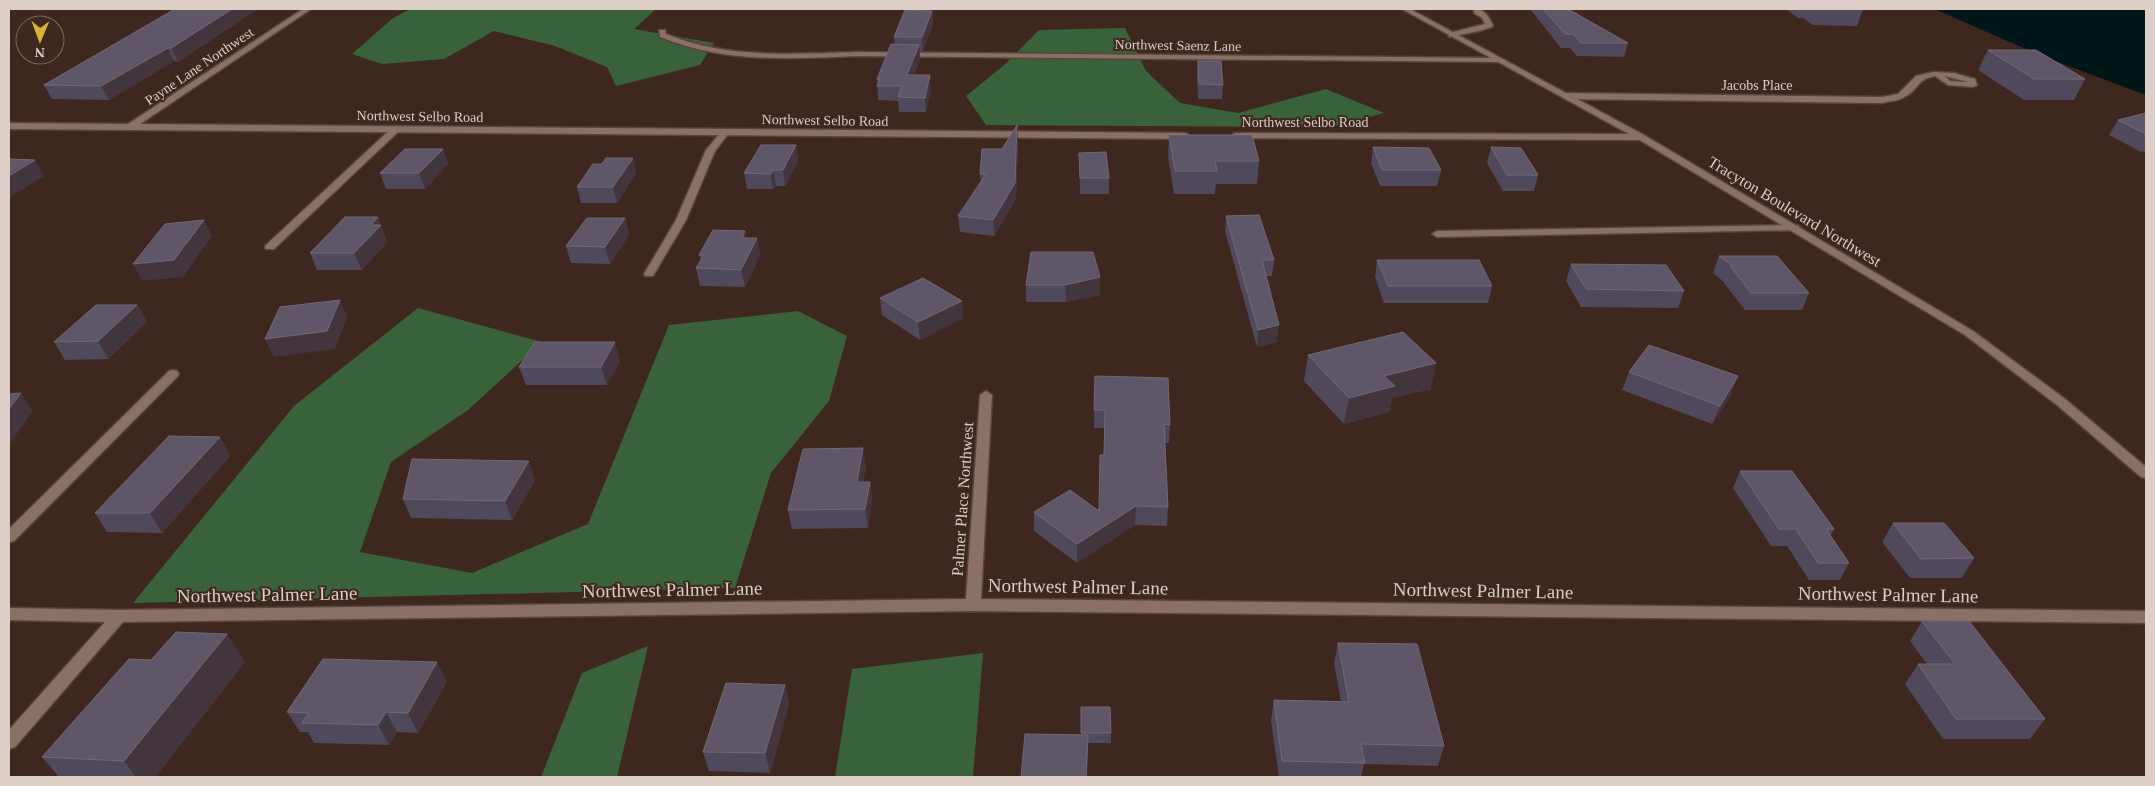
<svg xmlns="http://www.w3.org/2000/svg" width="2155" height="786" font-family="'Times New Roman',serif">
  <rect width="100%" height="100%" fill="#3d271e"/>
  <g fill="#3a623a">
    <path d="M411,9h245l-22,20 80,14 -14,22 -84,21 -9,-19 -52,-21 -61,-15 -50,28 -62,5 -30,-10 41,-36z"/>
    <path d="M1125,28l21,43 34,32 58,10 88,-24 58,24 -52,14 -346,-2 -20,-29 37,-30 36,-36z"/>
    <path d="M418,308l124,34 -74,68 -77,52 -31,90 112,21 116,-49 81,-199 129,-14 49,25 -18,65 -58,72 -36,115 -602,15 161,-197z"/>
    <path d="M648,646l-31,131h-76l41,-104z"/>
    <path d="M983,653l-10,124h-138l17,-108z"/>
  </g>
  <path fill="#001617" d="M1934,9h212v86l-104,-39z"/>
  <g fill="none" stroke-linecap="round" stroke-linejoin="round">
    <g stroke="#57453d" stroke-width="3">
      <g id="lane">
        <path d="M1474,9c10,-1 15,8 19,16l-1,2 -13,4 -30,6v-4l36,-9 -3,-6 -8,-5z"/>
        <path d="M659,30h6l1,4c61,25 126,20 191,18l4,2 -4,2c-67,3 -133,7 -197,-19z"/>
        <path d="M1933,72l21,1 21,6 2,6 -4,2 -25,-2 -13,-9c-18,3 -16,13 -29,20 -7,5 -16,5 -24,7l-315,-4 -4,-3 4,-3 315,4 16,-3 18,-18zM1945,76l23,6 -18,-1z"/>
        <path d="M396,126l3,1v4l-125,118h-8l-1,-2 1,-2 127,-118z"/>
        <path d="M725,130l4,3 -14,18 -29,69 -33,56h-8l-1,-2 32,-54 30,-70 16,-19z"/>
        <path d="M1795,225l4,1v4l-362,7 -5,-3 5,-3z"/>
        <path d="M173,370l4,1 2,3 -2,3 -163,164 -5,1v-13l160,-158z"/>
      </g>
    </g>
    <g stroke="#57453d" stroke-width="3">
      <g id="street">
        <path d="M303,9h8l-171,115 1046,9 4,3 -4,3 -1177,-10v-6l119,1z"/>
        <path d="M854,52l645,6 4,2 -4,2 -642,-6h-3z"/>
        <path d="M1236,133l405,1 4,3 -4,3 -408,-2v-4z"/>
        <path d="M986,391l6,4 -11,204 1165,12v12l-1173,-12 -850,11 -108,125 -6,2v-19l96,-108 -96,-2v-12l110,2 847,-11 14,-204z"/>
      </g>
    </g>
    <g stroke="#57453d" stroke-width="3">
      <path id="secondary" d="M1402,9h8l234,126 329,196 92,68 81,68v11l-5,-1 -84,-72 -92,-70 -327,-196z"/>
    </g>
    <use href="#lane" fill="#8b7066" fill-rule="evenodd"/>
    <use href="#street" fill="#8b7066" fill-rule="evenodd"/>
    <use href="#secondary" fill="#8b7066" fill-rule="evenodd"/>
  </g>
  <g fill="#50485b">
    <path d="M175,9h83l-80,53 -4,-1 -65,39 -57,-1 -8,-14z"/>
    <path d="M1530,9h38l60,34 -4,14 -47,-1 -7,-8h-9z"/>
    <path d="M1786,9h77l-6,17 -44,-1 -10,-7h-5z"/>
    <path d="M932,11l1,13 -10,27h-4l1,7 -6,17 17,14 -5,23h-27l-1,-11 -20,-1 -1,-21 18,-35 -1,-7z"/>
    <path d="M1988,50l97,29 -11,21h-50l-46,-30z"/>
    <path d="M1198,61l25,24 -1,14h-24l-1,-24z"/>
    <path d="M2146,113v38l-5,1 -32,-17 9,-15z"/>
    <path d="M1169,135l90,26 -2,23h-41l-1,10h-41l-6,-37z"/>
    <path d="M1018,140l-2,59 -22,37 -34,-4 -2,-16 23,-34 -1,-8 22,-25z"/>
    <path d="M796,145l2,16 -13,25h-9l-3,3h-26l-3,-16z"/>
    <path d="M1373,147l68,23 -4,16h-57l-9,-23z"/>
    <path d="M1491,147l47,28 -4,16h-31l-16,-28z"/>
    <path d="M443,149l5,15 -23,25h-39l-6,-16z"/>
    <path d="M1079,153l30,25v16h-29z"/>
    <path d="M602,164l34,9 -19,30h-36l-4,-16z"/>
    <path d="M1226,216l48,44 -2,16h-6l11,66 -20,5 -32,-116z"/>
    <path d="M378,217l9,25 -25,28h-45l-7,-17z"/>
    <path d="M625,218l4,17 -19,29 -39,-1 -5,-17z"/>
    <path d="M745,231l1,7h11l3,17 -15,32 -45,-1 -4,-18 5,-7 -2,-6z"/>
    <path d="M1031,252l69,43 -34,7h-40v-17z"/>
    <path d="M1719,256l90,37 -7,17h-57l-21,-27v-1l-11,-9z"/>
    <path d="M1377,260l115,26 -4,17h-104l-9,-26z"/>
    <path d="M1571,264l113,27 -6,17 -97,-1 -15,-26z"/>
    <path d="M880,298l83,20 -43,22 -38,-25z"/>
    <path d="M137,305l10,17 -39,37 -43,1 -11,-18z"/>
    <path d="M1308,355l123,34 -39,9 -3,14 -45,12 -40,-43z"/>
    <path d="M620,360l-13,25h-81l-7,-18z"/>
    <path d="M1629,372l102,23 -19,29 -90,-34z"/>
    <path d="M1095,376l75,49 -1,18h-4l3,64 -1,19 -32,-1 -58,38 -43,-32v-19l65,-1 5,-56v-27h-10z"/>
    <path d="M220,437l10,19 -68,77 -55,-1 -12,-19z"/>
    <path d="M866,467l-3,15h7l2,19 -4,27 -76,1 -4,-19z"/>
    <path d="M1740,471l94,58 -4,7 19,27 -9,17h-31l-22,-34h-16l-38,-58z"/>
    <path d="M535,480l-23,40 -101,-2 -8,-19z"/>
    <path d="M1893,523l81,35 -12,20h-52l-28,-36z"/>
    <path d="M1922,621l123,98 -15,20h-87l-38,-55 13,-20h9l-17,-23z"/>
    <path d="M1338,643l106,103 -6,20 -74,-2 -3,13h-82l-8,-57 3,-20 67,1 -7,-38z"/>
    <path d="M151,660l94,2 -90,115h-96l-17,-20z"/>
    <path d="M447,682l-29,51 -21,-1 -8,13 -75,-2 -6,-11h-8l-13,-20z"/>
    <path d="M785,685l4,19 -19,69 -61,-2 -6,-19z"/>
    <path d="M1081,707l30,26v10h-23l-1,34h-66l60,-42z"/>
  </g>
  <g fill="#42353e">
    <path d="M232,9h26l-80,53 -7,-14z"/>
    <path d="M932,11l1,13 -10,27 -1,-14z"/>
    <path d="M919,45l1,13 -12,31 -1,-14z"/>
    <path d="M168,48l6,13 -65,39 -8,-14z"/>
    <path d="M930,75l1,14 -5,23 -1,-14z"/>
    <path d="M1017,125l1,15 -2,59 -22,37 -1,-16z"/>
    <path d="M796,145l2,16 -13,25 -2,-16z"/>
    <path d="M443,149l5,15 -23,25 -6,-16z"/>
    <path d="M633,158l3,15 -19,30 -4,-16z"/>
    <path d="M35,160l9,16 -35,22v-22z"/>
    <path d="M773,170l3,16 -3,3 -2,-15z"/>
    <path d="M378,217l9,25 -25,28 -8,-17 17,-28z"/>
    <path d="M625,218l4,17 -19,29 -5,-17z"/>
    <path d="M204,220l8,16 -29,41 -41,4 -9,-17z"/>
    <path d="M745,231l3,17 -6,-10z"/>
    <path d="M757,238l3,17 -15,32 -4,-17z"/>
    <path d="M1100,277v18l-34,7 -1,-17z"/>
    <path d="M340,300l7,17 -12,32 -61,8 -9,-18z"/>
    <path d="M962,301l1,17 -43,22 -2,-18z"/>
    <path d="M137,305l10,17 -39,37 -10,-18z"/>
    <path d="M1279,325l-2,17 -20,5 1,-17z"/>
    <path d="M615,342l5,18 -13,25 -6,-18z"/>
    <path d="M1436,363l-5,26 -39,9 -3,14 -45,12 5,-26 35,-22z"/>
    <path d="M1738,376l-7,19 -19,29 8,-18z"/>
    <path d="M21,393l12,18 -22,31h-2v-33z"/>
    <path d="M220,437l10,19 -68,77 -12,-20z"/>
    <path d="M863,448l3,19 -6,34 -3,-19z"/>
    <path d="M529,461l6,19 -23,40 -7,-19z"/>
    <path d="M870,482l2,19 -4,27 -3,-19z"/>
    <path d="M1136,506l-1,19 -58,38v-19z"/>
    <path d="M227,634l18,28 -90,115h-19l-12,-16z"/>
    <path d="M437,662l10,20 -29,51 -10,-20z"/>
    <path d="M785,685l4,19 -19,69 -5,-20z"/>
    <path d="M386,712l11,20 -8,13 -11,-20z"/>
  </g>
  <g fill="#5f5667" stroke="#736976">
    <path d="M175,9h57l-61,39h-3l-67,38 -57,-1z"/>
    <path d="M1543,9h25l60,34h-47l-8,-9h-8z"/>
    <path d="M905,10l27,1 -10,26h-28z"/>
    <path d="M891,44l28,1 -12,30h23l-5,23 -27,-1 4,-11h-25l3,-7h-3z"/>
    <path d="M1988,50h48l49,29h-51z"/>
    <path d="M1198,61h23l2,24 -24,-1z"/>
    <path d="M2146,113v21l-28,-14z"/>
    <path d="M1017,125l-2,58 -22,37 -35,-4 28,-42h-6l2,-25h20z"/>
    <path d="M1169,135h83l7,26h-44l2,10h-42z"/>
    <path d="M761,145h35l-13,25h-10l-2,4 -27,-1z"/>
    <path d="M1373,147l56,1 12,22h-59z"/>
    <path d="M1491,147l30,1 17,27h-31z"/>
    <path d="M405,149h38l-24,24h-39z"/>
    <path d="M1106,152l3,26h-29l-1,-25z"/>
    <path d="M606,158h27l-20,29h-36l16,-23h9z"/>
    <path d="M9,159l26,1 -26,16z"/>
    <path d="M1259,215l15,45h-12l17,65 -21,5 -32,-114z"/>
    <path d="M345,217h33l-7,8h10l-27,28h-44z"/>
    <path d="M587,218h38l-20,29 -39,-1z"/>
    <path d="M204,220l-30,40 -41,4 32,-40z"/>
    <path d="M713,230l32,1 -3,7h15l-16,32 -45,-2 8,-13h-5z"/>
    <path d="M1031,252h62l7,25 -35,8h-39z"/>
    <path d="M1719,256h58l32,37h-58l-21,-27h3z"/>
    <path d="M1377,260h102l13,26h-104z"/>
    <path d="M1571,264l95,1 18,26 -98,-2z"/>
    <path d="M923,278l39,23 -44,21 -38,-24z"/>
    <path d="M340,300l-13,31 -62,8 15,-32z"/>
    <path d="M96,305h41l-39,36 -44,1z"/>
    <path d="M1403,332l33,31 -52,13 11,10 -46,12 -41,-43z"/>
    <path d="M535,342h80l-14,25h-82z"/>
    <path d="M1649,345l89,31 -18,30 -91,-34z"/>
    <path d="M1095,376l73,2 2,47 -6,-1 4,83 -32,-1 -59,38 -43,-32 36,-22 29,21 1,-56h4l1,-45h-11z"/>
    <path d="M21,393l-12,16v-15z"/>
    <path d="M169,436l51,1 -70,76h-55z"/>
    <path d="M863,448l-6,34h13l-5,27 -77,1 15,-61z"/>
    <path d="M412,459l117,2 -24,40 -102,-2z"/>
    <path d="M1740,471h52l42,58h-8l23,34h-31l-22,-34h-17z"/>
    <path d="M1893,523h51l30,35 -53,1z"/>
    <path d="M1922,621h47l76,98h-89l-38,-55h37z"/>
    <path d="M176,632l51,2 -103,127 -82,-4 87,-98 22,1z"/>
    <path d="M1338,643l79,1 27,102 -83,-2 4,19 -83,-2 -8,-61 75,2z"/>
    <path d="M323,659l114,3 -29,51 -22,-1 -8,13 -76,-2 7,-10 -22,-1z"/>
    <path d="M726,683l59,2 -20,68 -62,-1z"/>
    <path d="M1081,707h29l1,26h-30z"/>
    <path d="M1025,734l63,1 -2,42h-65z"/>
  </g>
  <g text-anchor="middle" stroke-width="4" stroke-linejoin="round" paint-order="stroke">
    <g font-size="14" fill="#ddcec8" stroke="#3d271e">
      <text transform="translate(1178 45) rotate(1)" y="5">Northwest Saenz Lane</text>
      <text transform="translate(199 66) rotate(-34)" y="5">Payne Lane Northwest</text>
      <text x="1757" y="90">Jacobs Place</text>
      <text transform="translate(420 116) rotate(1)" y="5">Northwest Selbo Road</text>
      <text transform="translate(825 120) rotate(1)" y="5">Northwest Selbo Road</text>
      <text x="1305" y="127">Northwest Selbo Road</text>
    </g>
    <g font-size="16" fill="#ddcec8" stroke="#3d271e">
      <text transform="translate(1795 211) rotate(31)" y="6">Tracyton Boulevard Northwest</text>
      <text transform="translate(962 499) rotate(-86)" y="6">Palmer Place Northwest</text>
    </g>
    <g font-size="19" fill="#ddcec8" stroke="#3d271e">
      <text transform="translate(1078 586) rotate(1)" y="7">Northwest Palmer Lane</text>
      <text transform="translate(672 589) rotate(-1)" y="7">Northwest Palmer Lane</text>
      <text transform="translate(1483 590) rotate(1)" y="7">Northwest Palmer Lane</text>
      <text transform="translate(267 594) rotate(-1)" y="7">Northwest Palmer Lane</text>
      <text transform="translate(1888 594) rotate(1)" y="7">Northwest Palmer Lane</text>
    </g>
  </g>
  <rect width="2155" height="786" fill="none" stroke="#ddcec8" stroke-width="20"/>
  <g transform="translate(40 40) rotate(181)"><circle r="24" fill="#3d271e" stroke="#7d6a62"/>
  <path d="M0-4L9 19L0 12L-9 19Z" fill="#dab333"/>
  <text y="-8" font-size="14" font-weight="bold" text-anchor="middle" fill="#ddcec8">N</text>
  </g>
</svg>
